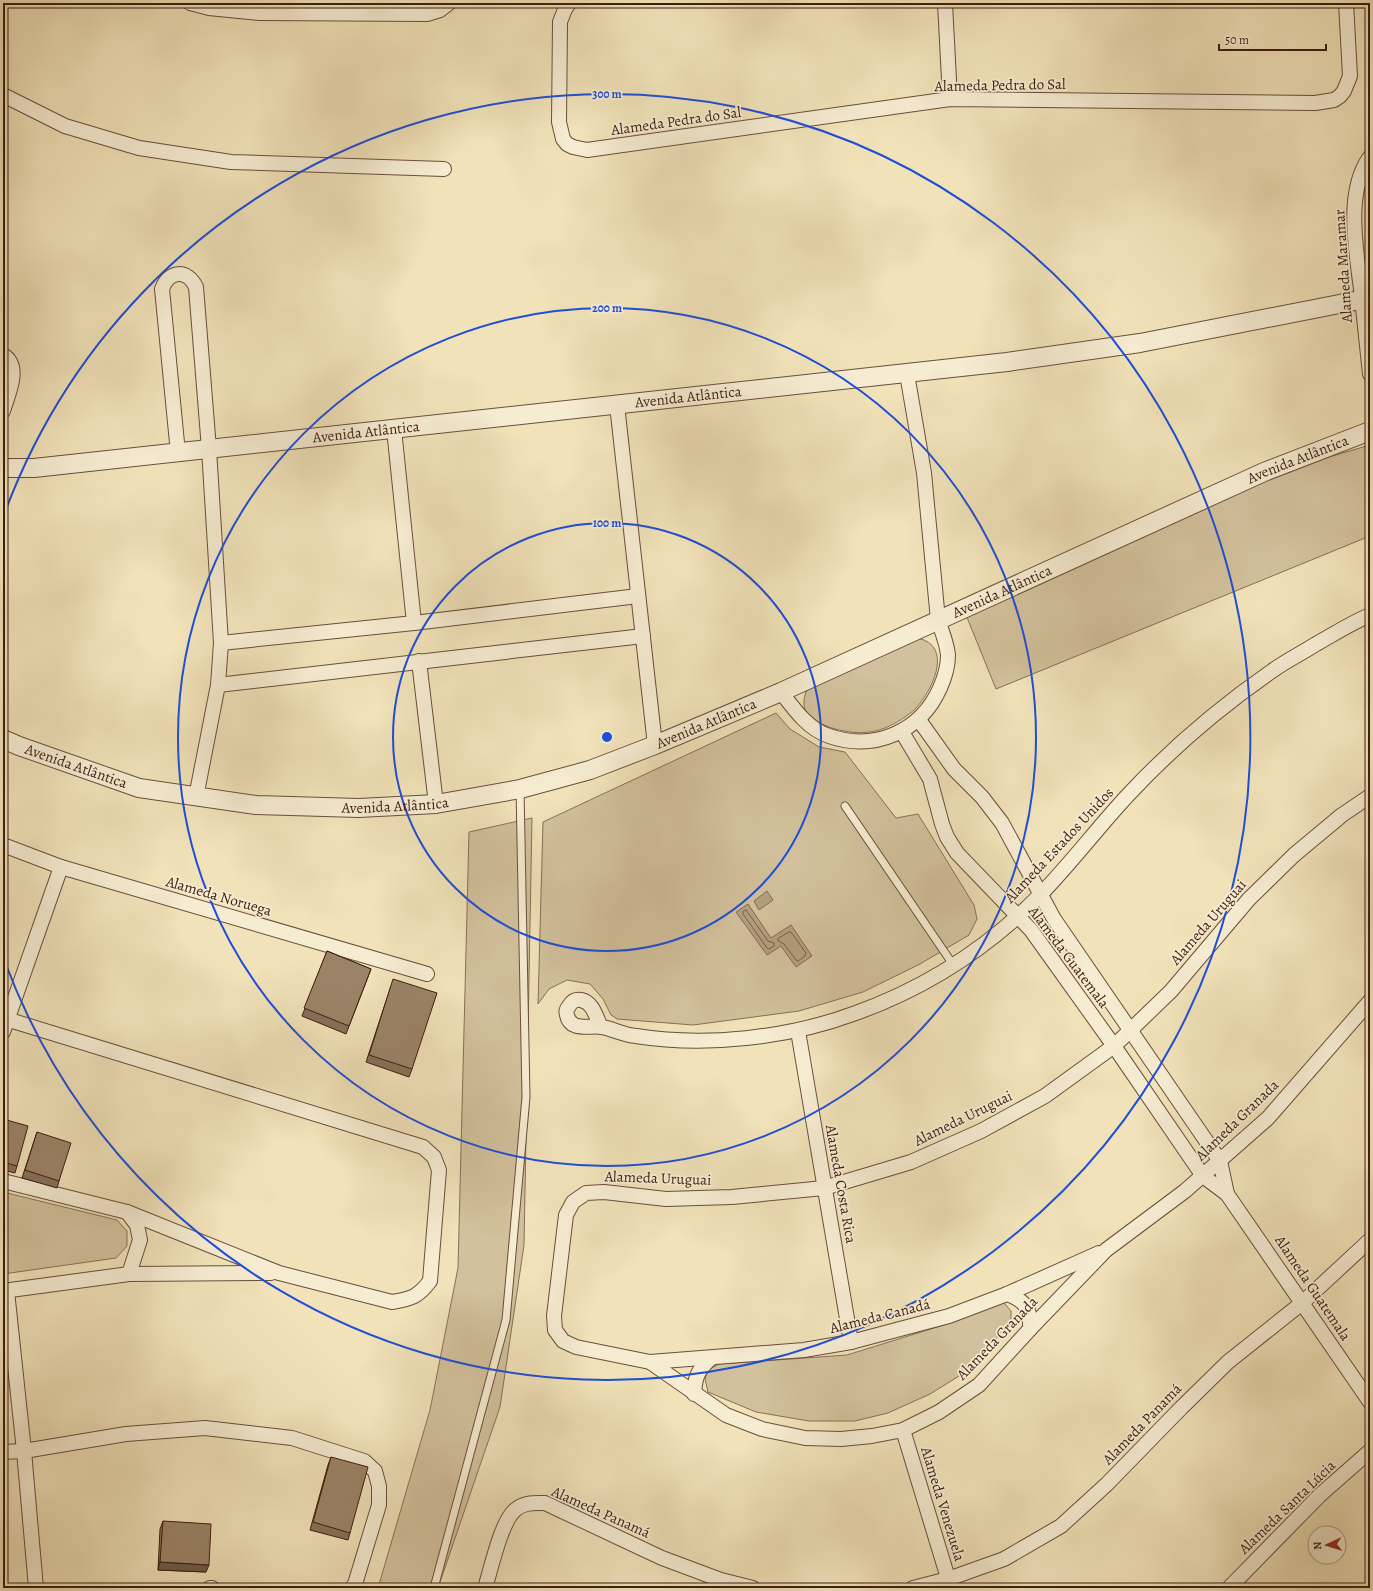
<svg xmlns="http://www.w3.org/2000/svg" width="1373" height="1591" font-family="Alegreya,serif">
  <rect width="100%" height="100%" fill="#f1e2b9"/>
  <filter id="stains"><feTurbulence type="fractalNoise" baseFrequency=".005" numOctaves="4"/><feColorMatrix values="0 0 0 0 .2 0 0 0 0 .09 0 0 0 0 .02 0 0 0 .5 -.17"/></filter>
  <radialGradient id="worn" r=".72"><stop offset=".6" stop-color="#630" stop-opacity="0"/><stop offset="1" stop-color="#630" stop-opacity=".3"/></radialGradient>
  <g fill="#d2c19c" stroke="#886f56">
    <path d="M1370,445v91l-374,153 -30,-74 315,-144z"/>
    <path d="M908,637c5,1 11,1 16,3 28,12 6,53 -8,68 -9,9 -20,15 -31,20 -23,9 -50,4 -71,-8 -13,-7 -12,-23 -5,-34z"/>
    <path d="M776,713l14,16 29,18 26,5 51,66 22,-4 56,91 3,14 -8,16 -49,29 -57,28 -64,19 -106,14 -76,-6 -6,-4 -8,-16 -13,-15 -23,-4 -18,9 -11,15 5,-182z"/>
    <path d="M532,818l-8,427 -24,162 -62,181h-60l52,-178 28,-142 11,-436z"/>
    <path d="M3,1192l114,28 10,11v15l-11,12 -113,16z"/>
    <path d="M994,1300l10,3 7,8v10l-39,47 -42,26 -42,19 -33,8h-46l-53,-9 -48,-20 -3,-13 3,-9 11,-6 128,-9 103,-32z"/>
  </g>
  <g fill="#b49f7f" stroke="#846b52">
    <path d="M767,891l6,9 -14,10 -5,-9z"/>
    <path d="M748,904l23,34 20,-13 21,31 -16,11 -15,-21 -14,9 -31,-43z"/>
  </g>
  <g fill="none" stroke-linecap="round" stroke-linejoin="round">
    <g stroke="#785e47" stroke-width="1">
      <path d="M746,910l22,31 6,2v3l-5,3 -2,-1 -24,-34v-2z"/>
      <path d="M789,932h2l15,21 -1,3 -7,5 -2,-1 -12,-16 -6,-3v-2z"/>
    </g>
    <g stroke="#6a4e3a" stroke-width="9">
      <g id="service">
        <path d="M845,806l109,160"/>
        <path d="M434,1588l72,-268 20,-223 -6,-308"/>
      </g>
    </g>
    <g stroke="#6a4e3a" stroke-width="16">
      <g id="minor">
        <path d="M190,3l19,5 51,5 167,1 13,-4 9,-7"/>
        <path d="M569,3l-4,6 -5,13 -1,100 4,17 4,5 6,3 14,3 363,-51 365,4 19,-3 6,-4 4,-5 6,-15 -4,-73"/>
        <path d="M945,3l5,96"/>
        <path d="M3,95l62,31 74,22 92,14 213,7"/>
        <path d="M1370,157c-25,34 -14,93 -9,132 3,28 6,57 9,85"/>
        <path d="M3,355c19,11 5,39 0,56"/>
        <path d="M617,405l38,340"/>
        <path d="M394,429l20,194"/>
        <path d="M178,453l-16,-164c7,-19 25,-20 34,-2l13,162 12,194 -3,42 -22,112"/>
        <path d="M221,643l193,-20 224,-27"/>
        <path d="M419,661l17,143"/>
        <path d="M218,685l425,-49"/>
        <path d="M781,692c13,17 27,37 48,44 46,16 92,-5 111,-48 5,-11 8,-21 8,-33 -1,-11 -6,-24 -10,-35l-14,-147 -17,-99"/>
        <path d="M919,720l35,49 28,28 20,26 52,96 166,242 7,33"/>
        <path d="M902,732l28,47 12,45 5,13 10,16 74,77 83,116 89,130 24,18 143,208"/>
        <path d="M1370,796l-28,19 -48,40 -45,44 -78,92 -57,55 -69,50 -64,35 -70,31 -87,26 -92,9 -66,2 -62,-7 -18,1 -13,9 -7,13 -12,101 1,14 8,11 13,6 74,15 76,53 36,14 43,9 36,1 31,-3 31,-6 36,-18 40,-27 51,-56 76,-79 79,-59 83,-73 102,-117"/>
        <path d="M3,845l58,22 366,107"/>
        <path d="M3,1018l420,129 11,10 5,13 -9,111c-12,16 -19,18 -38,21l-113,-29 -152,-61 -124,-31"/>
        <path d="M601,1027c-5,-10 -8,-25 -20,-27 -6,-1 -9,1 -12,6 -3,4 -3,5 -2,9 3,17 23,10 35,12 11,2 22,8 34,9 69,11 152,2 217,-22 71,-25 135,-66 188,-120 31,-32 58,-68 88,-100 43,-46 91,-87 143,-123 14,-10 30,-18 44,-27 18,-10 35,-21 54,-29"/>
        <path d="M798,1031l53,311"/>
        <path d="M3,1032l58,-165"/>
        <path d="M127,1212l10,13 3,15 -11,34"/>
        <path d="M3,1291l126,-17 142,-1"/>
        <path d="M7,1291l17,160 12,137"/>
        <path d="M1007,1294c19,7 24,15 23,35"/>
        <path d="M650,1362l154,-12 47,-8 98,-26 58,-22 92,-41"/>
        <path d="M694,1394c1,-18 4,-24 17,-36"/>
        <path d="M903,1430l48,158"/>
        <path d="M3,1452l21,-1 102,-17 79,-6 87,10 72,23 11,10 4,15v19l-24,79 -3,4"/>
        <path d="M210,1588h2"/>
        <path d="M485,1588c6,-19 16,-66 30,-78 9,-8 19,-7 30,-7l117,55 59,22 32,8"/>
        <path d="M913,1588l35,-9 56,-20 57,-33 46,-42 74,-76 47,-46 74,-59 68,-63"/>
        <path d="M1229,1588l91,-93 50,-44"/>
      </g>
    </g>
    <g stroke="#6a4e3a" stroke-width="20">
      <g id="tertiary">
        <path id="s1" d="M3,468h31l973,-106 133,-19 230,-45"/>
        <path id="s2" d="M3,739l16,7 120,42 117,17 103,3 77,-4 84,-15 70,-19 65,-25 126,-53 483,-220 106,-41"/>
      </g>
    </g>
    <use href="#service" stroke="#f6ecd2" stroke-width="7"/>
    <use href="#minor" stroke="#f6ecd2" stroke-width="14"/>
    <use href="#tertiary" stroke="#f6ecd2" stroke-width="18"/>
  </g>
  <g fill="#857159" stroke="#3d1d0f">
    <path d="M327,951l44,18 -25,65 -44,-18z"/>
    <path d="M391,986l21,83 -3,8 -43,-15z"/>
    <path d="M3,1119l14,47 -2,7 -12,-3z"/>
    <path d="M37,1132l22,49 -2,7 -35,-10z"/>
    <path d="M331,1457l19,76 -2,7 -38,-10 18,-65z"/>
    <path d="M163,1521l43,51 -48,-2 2,-41z"/>
  </g>
  <path fill="#6c5c48" stroke="#3d1d0f" d="M160,1562l49,3 -3,7 -48,-2z"/>
  <g fill="#9b8367" stroke="#3d1d0f">
    <path d="M327,951l44,18 -22,57 -45,-18z"/>
    <path d="M393,979l44,14 -25,76 -43,-14z"/>
    <path d="M3,1119l25,7 -11,40 -14,-4z"/>
    <path d="M37,1132l34,11 -12,38 -34,-11z"/>
    <path d="M331,1457l37,10 -18,66 -37,-11z"/>
    <path d="M163,1521l48,3 -2,41 -49,-3z"/>
  </g>
  <g fill="none" stroke="#1d4ed8" stroke-width="2">
    <circle cx="607" cy="737" r="214"/>
    <circle cx="607" cy="737" r="429"/>
    <path d="M5 512A643 643 0 1 1 5 962"/>
  </g>
  <g text-anchor="middle" stroke-width="3.5" stroke-linejoin="round" paint-order="stroke">
    <g font-size="15" fill="#3d1d0f" stroke="#f6ecd2">
      <text transform="translate(1000 85) rotate(-1)" y="5">Alameda Pedra do Sal</text>
      <text transform="translate(676 121) rotate(-8)" y="5">Alameda Pedra do Sal</text>
      <text transform="translate(1343 266) rotate(-94)" y="5">Alameda Maramar</text>
      <text dy="5" stroke="none"><textPath href="#s1" startOffset="689">Avenida Atlântica</textPath></text>
      <text dy="5" stroke="none"><textPath href="#s1" startOffset="365">Avenida Atlântica</textPath></text>
      <text dy="5" stroke="none"><textPath href="#s2" startOffset="1374">Avenida Atlântica</textPath></text>
      <text dy="5" stroke="none"><textPath href="#s2" startOffset="1050">Avenida Atlântica</textPath></text>
      <text dy="5" stroke="none"><textPath href="#s2" startOffset="726">Avenida Atlântica</textPath></text>
      <text dy="5" stroke="none"><textPath href="#s2" startOffset="78">Avenida Atlântica</textPath></text>
      <text dy="5" stroke="none"><textPath href="#s2" startOffset="402">Avenida Atlântica</textPath></text>
      <text transform="translate(1059 845) rotate(-47)" y="5">Alameda Estados Unidos</text>
      <text transform="translate(219 896) rotate(16)" y="5">Alameda Noruega</text>
      <text transform="translate(1208 922) rotate(-49)" y="5">Alameda Uruguai</text>
      <text transform="translate(1069 957) rotate(53)" y="5">Alameda Guatemala</text>
      <text transform="translate(963 1118) rotate(-26)" y="5">Alameda Uruguai</text>
      <text transform="translate(1237 1120) rotate(-44)" y="5">Alameda Granada</text>
      <text transform="translate(658 1178) rotate(2)" y="5">Alameda Uruguai</text>
      <text transform="translate(841 1184) rotate(80)" y="5">Alameda Costa Rica</text>
      <text transform="translate(1313 1288) rotate(56)" y="5">Alameda Guatemala</text>
      <text transform="translate(880 1316) rotate(-14)" y="5">Alameda Canadá</text>
      <text transform="translate(997 1338) rotate(-46)" y="5">Alameda Granada</text>
      <text transform="translate(1142 1424) rotate(-46)" y="5">Alameda Panamá</text>
      <text transform="translate(943 1504) rotate(73)" y="5">Alameda Venezuela</text>
      <text transform="translate(1287 1507) rotate(-44)" y="5">Alameda Santa Lúcia</text>
      <text transform="translate(601 1512) rotate(24)" y="5">Alameda Panamá</text>
    </g>
  </g>
  <circle cx="607" cy="737" r="6" fill="#1d4ed8" stroke="#f6ecd2" stroke-width="2"/>
  <g font-size="12" text-anchor="middle" font-weight="bold" fill="#1d4ed8" stroke="#f6ecd2" stroke-width="3.5" stroke-linejoin="round" paint-order="stroke">
    <text x="607" y="98">300 m</text>
    <text x="607" y="312">200 m</text>
    <text x="607" y="527">100 m</text>
  </g>
  <rect width="1373" height="1591" fill="none" stroke="#f1e2b9" stroke-width="16"/>
  <rect x="4" y="4" width="1365" height="1583" fill="none" stroke="#3d1d0f" stroke-width="2"/>
  <rect x="8" y="8" width="1357" height="1575" fill="none" stroke="#3d1d0f"/>
  <g transform="translate(1327 1545) rotate(266)"><circle r="19" fill="#f6ecd2" stroke="#ac9984"/>
  <path d="M0-3L7 15L0 10L-7 15Z" fill="#8f2418"/>
  <text y="-6" font-size="11" font-weight="bold" text-anchor="middle" fill="#3d1d0f">N</text>
  </g>
  <path d="M1219 44v6h107v-6" fill="none" stroke="#3d1d0f" stroke-width="2"/>
  <text x="1225" y="44" font-size="12" fill="#3d1d0f" stroke="#f6ecd2" stroke-width="3" paint-order="stroke">50 m</text>
  <rect width="100%" height="100%" filter="url(#stains)"/>
  <rect width="100%" height="100%" fill="url(#worn)"/>
</svg>
